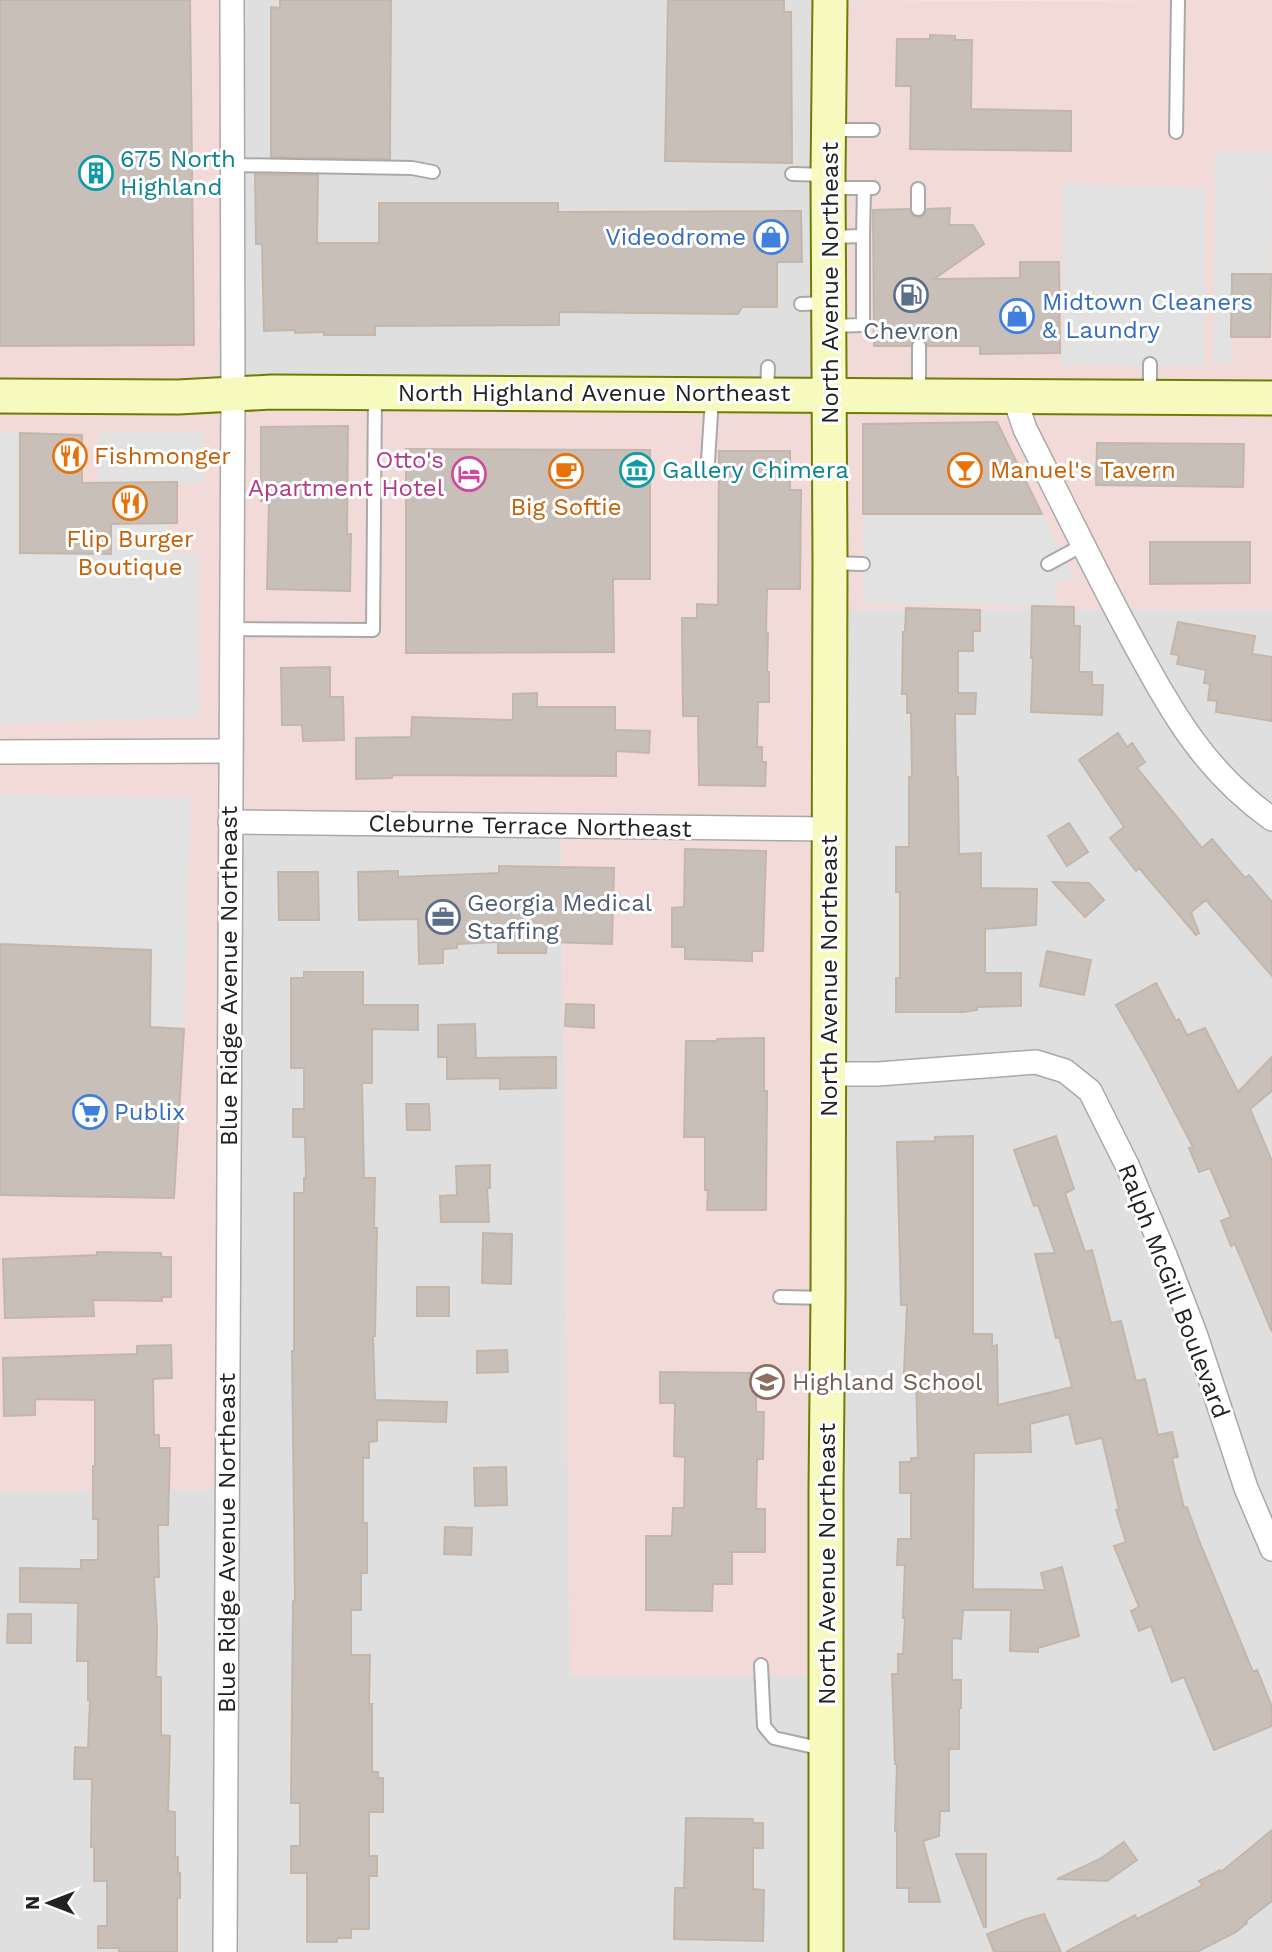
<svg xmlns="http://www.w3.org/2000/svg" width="1272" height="1952" font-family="'Work Sans',sans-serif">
  <rect width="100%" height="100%" fill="#f2efe9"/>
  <g fill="#e0dfdf">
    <path d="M222,0h804l-196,1 -1,379 -611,8z"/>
    <path d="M836,610h436v1342h-1272v-461l227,-1 7,-661h327l10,847z"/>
  </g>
  <path fill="#f2dad9" d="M0,0h222l-4,388 610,-8 2,-379 442,-1v610h-436l-12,1066h-254l-9,-847h-326l-7,661 -228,1z"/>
  <g fill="#e2e2e2">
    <path d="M1215,152h57l-1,122h-39l-1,90 -18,-1z"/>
    <path d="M1062,183l144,5 -2,178 -142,-1z"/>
    <path d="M203,431v52h-105l1,-51z"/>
    <path d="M0,432l20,1 91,91 57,-1 1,30 30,1 1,163 -200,7z"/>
    <path d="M863,514h179l32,63 -19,5 2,24 -194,-2z"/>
    <path d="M0,794l191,4 -7,231 -34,-2v-77l-150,-6z"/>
  </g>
  <g fill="#c7bfb8" stroke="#c4b6ab" stroke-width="2">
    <path d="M0,0h190l4,345 -194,1z"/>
    <path d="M280,0h111l-1,159 -119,-2v-150l9,1z"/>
    <path d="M668,0h116v12h7l1,151 -127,-2z"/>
    <path d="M930,35l25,1v4h17l-1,69 100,2v40l-161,-2 1,-63h-15l1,-47h33z"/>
    <path d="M255,174l63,1 -1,68h62v-40h179v9l243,-1 1,51h-25v45h-35l-4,7 -179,-2v13l-184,1v9h-51v-3l-29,1v-3l-31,1 -2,-87h-6z"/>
    <path d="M950,208l-1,17h24l11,19 -50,35 86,-1v-16h39l1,91 -80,1v-8h-52l-2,-5 -6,-4 -6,2 -4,7h-36l-1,-136 36,-1 4,7 6,2 6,-4 2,-5z"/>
    <path d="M1232,274h39l-1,63h-39z"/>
    <path d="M997,422l45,92h-179v-90z"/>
    <path d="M348,426l-1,108h4l-1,57 -83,-2 2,-88h-8v-74z"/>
    <path d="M20,433l62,2v48l95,-1v41l-66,1v30l-91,-1z"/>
    <path d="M1097,443l147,1 -1,43 -147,-2z"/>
    <path d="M406,449l244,1v129h-37l1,73 -208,1z"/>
    <path d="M719,451h71v39h11l-1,99h-33l-1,44h2l-1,39h2v30h-11l-1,45h5v15h4l-1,24 -66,-1 -1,-69h-15l-1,-98h15v-14l21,1z"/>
    <path d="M1150,542h100v41l-100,1z"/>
    <path d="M1032,606l42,1v19h6l-1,46h13v13h11l-1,30 -71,-3 2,-54h-2z"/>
    <path d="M906,608l74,2v21h-7v20h-15v42h18l-1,21h-20l1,63h2l1,77 22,-1v35l56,1 -1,36 -51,4v44h36v33l-44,1v3l-13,2h-68v-34h4v-86h-4v-45h13v-70h3l-1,-64h-4v-19h-5l1,-62h2z"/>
    <path d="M1178,622l77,14 -3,18 20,3v64l-56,-9 1,-11 -9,-1 2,-16 -6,-1 2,-13 -29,-6 2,-9 -8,-1z"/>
    <path d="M330,667v30h13l1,43 -41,1 -1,-16h-20l-1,-57z"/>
    <path d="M537,693v14h78v23l35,1 -1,22 -33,-2v25l-224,-1v3l-36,1v-41l55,-1 1,-20 101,3v-26z"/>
    <path d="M1118,733l9,14 5,-4 13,19 -8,6 65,80 10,-9 33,39 4,-3 23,27v74l-66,-76 -15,12 8,21 -3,2 -57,-67 -3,3 -26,-33 14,-11 -45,-67z"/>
    <path d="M1069,823l19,29 -21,14 -19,-30z"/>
    <path d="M685,849l81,2 -3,100h-11v10l-67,-2v-12h-13v-39l12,-1z"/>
    <path d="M499,866l115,2 -2,76 -65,-2 -1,11h-48v-11l-41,2v4l-14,1v14l-24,1 -1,-45 -59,1 -1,-48 40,-1v6l101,-4z"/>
    <path d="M278,872h40l1,48h-40z"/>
    <path d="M1053,882l36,1 15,17 -19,17z"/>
    <path d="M0,944l151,6 -1,77 34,2 -10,169 -174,-3z"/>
    <path d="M1047,951l44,9 -7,35 -44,-9z"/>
    <path d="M304,972h59v33h55v25l-46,-1v54h-10l2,95h11l-1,50h3l-2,108h-2l2,64 72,2 -1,20 -69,-2v21l-8,1v16h-6v65h4v50h-6v37h-10v45h19l-1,49h3v68h6v6h5v34h-14v44h8v20h-8v53h-18v9h-14v4h-30v-69h-16v-27h9v-43h-9l2,-202h2l-3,-250h2v-158h10v-15h2l-1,-41h-12v-28h11v-41h-13v-90h13z"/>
    <path d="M1156,983l20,38 3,-2 8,16 18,-7 33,64 34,-35v34l-22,18 22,52v171l-37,-88 -4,2 -10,-25 10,-4 -21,-49 -11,4 -10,-24 4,-1 -45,-86 -32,-56z"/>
    <path d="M566,1004l28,1v23l-29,-2z"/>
    <path d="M475,1024l1,34 80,-1v31l-56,1v-11l-53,1v-22h-9v-32z"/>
    <path d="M764,1038v53h3l-1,119h-59l1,-20h-3v-53h-21l2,-96h31v-2z"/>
    <path d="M406,1104h23l1,26h-23z"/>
    <path d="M973,1136v198h19v13l5,-2 1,60 74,-18 -13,-50 -3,1 -21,-84 20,-1 -17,-48 -4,1 -20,-56 42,-14 18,53 -9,4 20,59 7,-2 19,73 10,-2 15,60 9,-2 13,56 14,-3 6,25 -6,1 12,50 3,-1 13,36 53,129 4,-2 15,37v19l-58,24 -30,-73 -12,5 -21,-56 -12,5 -8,-20 8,-4 -25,-61 12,-4 -10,-32 3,-1 -17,-71 -26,6 -7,-30 -39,10 1,28 -57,1 -1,136 72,1 -4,-17 21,-6 17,69 -41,12v4l-28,-1 1,-41h-48l-2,29 -9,-1v42h9v28h-2v41h-10v62h-9l-1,25 -16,5 17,61h-31v-14h-12v-57h-2l2,-67h-2l-3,-90h6v-20h5l2,-36h-2l2,-53h-8l1,-26h13v-46h-11v-31h11v-4h7l-2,-85h-12l3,-68h-6l-4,-163 38,-1v-4z"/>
    <path d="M490,1165v23h-3l2,34h-48l-1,-26 17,-1 -1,-29z"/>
    <path d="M483,1233l29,1 -1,50 -29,-1z"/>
    <path d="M97,1252l64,1v4h10v40h-9v4l-69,-1 1,16 -89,2 -2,-59 94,-4z"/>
    <rect x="417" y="1287" width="32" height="29"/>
    <path d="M171,1345l1,33 -19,1 1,56h5v13h11l-2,77h-10l1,52h-5l3,53 -1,47h5v58l9,1 -2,75 7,1v45h3v16h2v25h-3v54h-58v-4h-21v-22h9v-45h-13v-34h-3l1,-68h-18l1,-32 13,1 2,-48h-2v-39h-11l1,-58 -58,-1v-34l61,1v-9h17v-41h-5v-53h2v-66l-60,-1v16l-31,1 -1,-58 134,-4v-8z"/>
    <path d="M507,1350l1,22 -31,1v-22z"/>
    <path d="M660,1372l96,1v39h8l-1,47h-6l-1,50h9v43h-33v32h-19l-1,27 -66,-1v-74h26l1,-28h11l1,-51 -11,-1 1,-53h-15z"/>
    <path d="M506,1467l1,38 -32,1 -1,-38z"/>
    <path d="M445,1527l27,1 -1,27 -27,-1z"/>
    <path d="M8,1614h23v29h-24z"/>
    <path d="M686,1818l67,1v4h10v25h-10v41l11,1 -1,51 -89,-2 1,-51h9z"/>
    <path d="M1272,1830v71l-26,20 1,2 -11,9 -39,20h-131l69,-37 2,4 66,-34 -4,-4 21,-11 1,2z"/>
    <path d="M1124,1842l13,18 -30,21 -50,-2 43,-20z"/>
    <path d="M956,1854h30v73h-2z"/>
    <path d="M1044,1914l17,38h-67l-7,-18 39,-15z"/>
  </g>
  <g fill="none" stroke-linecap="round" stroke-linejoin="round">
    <g stroke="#a9a9a9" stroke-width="16">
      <g id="lane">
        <path d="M830,130h43"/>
        <path d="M1176,132l2,-132"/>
        <path d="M233,165l179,3 21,4"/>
        <path d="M792,174l36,1"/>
        <path d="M831,188h42"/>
        <path d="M918,189v20"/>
        <path d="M863,236l1,-48"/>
        <path d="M801,304l28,-1"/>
        <path d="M829,326l34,-1v-89l-33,1"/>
        <path d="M919,346v48"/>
        <path d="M1150,364v32"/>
        <path d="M767,393l1,-26"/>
        <path d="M708,461l4,-63"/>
        <path d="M832,563l31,1"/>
        <path d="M1048,564l35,-19"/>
        <path d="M231,629l142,1 2,-238"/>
        <path d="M780,1297l48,1"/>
        <path d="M761,1665l3,61 10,12 49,11"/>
      </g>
    </g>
    <g stroke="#a9a9a9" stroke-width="26">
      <g id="street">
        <path d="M1018,395l1,16 6,18c36,71 70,142 107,210 40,73 71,131 140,180"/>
        <path d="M0,752l230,-1"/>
        <path d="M230,822l599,7"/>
        <path d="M829,1074h49l158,-12 29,9 25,20 37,74 38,90 31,81 50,152 26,61"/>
        <path d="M225,1952l8,-1558 -1,-394"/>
      </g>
    </g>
    <g stroke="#707d05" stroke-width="37">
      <g id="secondary">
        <path d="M0,396l178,1 94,-5 1000,6"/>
        <path d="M826,1952v-465l2,-189 2,-735 -2,-388 2,-175"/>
      </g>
    </g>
    <use href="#lane" stroke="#fff" stroke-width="12"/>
    <use href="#street" stroke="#fff" stroke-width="23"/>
    <use href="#secondary" stroke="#f7fabf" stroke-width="33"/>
  </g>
  <defs>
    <g id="building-ring" transform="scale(1.75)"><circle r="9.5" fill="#fff" stroke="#0f9aa8" stroke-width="1.5"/><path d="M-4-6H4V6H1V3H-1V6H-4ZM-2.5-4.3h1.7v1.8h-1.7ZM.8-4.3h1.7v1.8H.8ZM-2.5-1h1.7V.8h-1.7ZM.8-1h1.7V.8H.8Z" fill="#0f9aa8"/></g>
    <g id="shop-ring" transform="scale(1.75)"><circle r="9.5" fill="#fff" stroke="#3f7fe0" stroke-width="1.5"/><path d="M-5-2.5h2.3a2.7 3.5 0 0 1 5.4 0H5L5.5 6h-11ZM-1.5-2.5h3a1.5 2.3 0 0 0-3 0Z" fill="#3f7fe0"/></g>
    <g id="fuel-ring" transform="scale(1.75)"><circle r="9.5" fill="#fff" stroke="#5c6f8a" stroke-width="1.5"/><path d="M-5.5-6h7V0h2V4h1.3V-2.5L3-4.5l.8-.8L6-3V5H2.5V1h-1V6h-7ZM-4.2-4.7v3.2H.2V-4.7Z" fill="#5c6f8a"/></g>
    <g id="restaurant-ring" transform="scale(1.75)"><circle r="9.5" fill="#fff" stroke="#e8710a" stroke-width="1.5"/><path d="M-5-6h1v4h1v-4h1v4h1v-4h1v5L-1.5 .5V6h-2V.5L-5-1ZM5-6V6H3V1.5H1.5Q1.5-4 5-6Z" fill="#e8710a"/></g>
    <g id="museum-ring" transform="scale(1.75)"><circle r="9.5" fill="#fff" stroke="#0f9aa8" stroke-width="1.5"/><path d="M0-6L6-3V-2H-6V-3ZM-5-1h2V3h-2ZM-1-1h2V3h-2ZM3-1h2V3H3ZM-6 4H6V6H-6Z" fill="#0f9aa8"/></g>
    <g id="bar-ring" transform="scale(1.75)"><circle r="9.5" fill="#fff" stroke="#e8710a" stroke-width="1.5"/><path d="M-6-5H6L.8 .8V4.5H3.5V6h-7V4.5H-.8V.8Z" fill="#e8710a"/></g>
    <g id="cafe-ring" transform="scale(1.75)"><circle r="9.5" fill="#fff" stroke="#e8710a" stroke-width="1.5"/><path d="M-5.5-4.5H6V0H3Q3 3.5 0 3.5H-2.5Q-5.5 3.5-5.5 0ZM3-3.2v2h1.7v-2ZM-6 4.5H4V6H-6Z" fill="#e8710a"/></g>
    <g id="hotel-ring" transform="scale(1.75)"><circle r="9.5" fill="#fff" stroke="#d1479c" stroke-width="1.5"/><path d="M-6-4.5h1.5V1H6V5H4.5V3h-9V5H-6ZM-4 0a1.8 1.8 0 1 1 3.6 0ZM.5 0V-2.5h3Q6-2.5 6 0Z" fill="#d1479c"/></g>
    <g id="office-ring" transform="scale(1.75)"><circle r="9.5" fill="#fff" stroke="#5c6f8a" stroke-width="1.5"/><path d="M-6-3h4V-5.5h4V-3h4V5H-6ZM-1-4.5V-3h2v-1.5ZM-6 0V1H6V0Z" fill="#5c6f8a"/></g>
    <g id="supermarket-ring" transform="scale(1.75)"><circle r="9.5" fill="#fff" stroke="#3f7fe0" stroke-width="1.5"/><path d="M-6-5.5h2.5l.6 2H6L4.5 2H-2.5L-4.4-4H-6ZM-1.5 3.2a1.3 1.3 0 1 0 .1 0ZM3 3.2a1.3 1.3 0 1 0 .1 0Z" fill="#3f7fe0"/></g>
    <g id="school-ring" transform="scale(1.75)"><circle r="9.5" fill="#fff" stroke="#8d6e63" stroke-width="1.5"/><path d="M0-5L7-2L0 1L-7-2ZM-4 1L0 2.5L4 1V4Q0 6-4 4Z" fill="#8d6e63"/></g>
  </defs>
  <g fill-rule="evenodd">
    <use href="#building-ring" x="96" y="173"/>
    <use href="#shop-ring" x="771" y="237"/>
    <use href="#fuel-ring" x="911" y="295"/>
    <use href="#shop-ring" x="1017" y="316"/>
    <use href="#restaurant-ring" x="70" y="456"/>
    <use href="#museum-ring" x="637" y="470"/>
    <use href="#bar-ring" x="965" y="470"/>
    <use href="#cafe-ring" x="566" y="471"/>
    <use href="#hotel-ring" x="469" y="474"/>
    <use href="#restaurant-ring" x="130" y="503"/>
    <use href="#office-ring" x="443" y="917"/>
    <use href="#supermarket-ring" x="90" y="1112"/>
    <use href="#school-ring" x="767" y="1382"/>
  </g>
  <g text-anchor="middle" stroke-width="6" stroke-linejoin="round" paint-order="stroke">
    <g font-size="24" fill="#0d838f" stroke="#fff" text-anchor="start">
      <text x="120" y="167">675 North<tspan x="120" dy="28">Highland</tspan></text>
      <text x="662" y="478">Gallery Chimera</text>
    </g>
    <g font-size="24" fill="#366cbe" stroke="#fff" text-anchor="start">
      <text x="746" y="245" text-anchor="end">Videodrome</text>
      <text x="1042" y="310">Midtown Cleaners<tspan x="1042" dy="28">&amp; Laundry</tspan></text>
      <text x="114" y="1120">Publix</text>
    </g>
    <g font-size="24" fill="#222" stroke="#fff">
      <text transform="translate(830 283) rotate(-90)" y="8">North Avenue Northeast</text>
      <text x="594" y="401">North Highland Avenue Northeast</text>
      <text transform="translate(530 826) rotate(1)" y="8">Cleburne Terrace Northeast</text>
      <text transform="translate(229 976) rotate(-90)" y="8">Blue Ridge Avenue Northeast</text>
      <text transform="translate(829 976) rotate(-90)" y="8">North Avenue Northeast</text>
      <text transform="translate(1174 1291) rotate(69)" y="8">Ralph McGill Boulevard</text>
      <text transform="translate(227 1543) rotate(-90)" y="8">Blue Ridge Avenue Northeast</text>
      <text transform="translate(827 1564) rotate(-90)" y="8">North Avenue Northeast</text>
    </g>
    <g font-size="24" fill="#4e5e75" stroke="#fff">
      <text x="911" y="339">Chevron</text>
      <text x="467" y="911" text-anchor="start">Georgia Medical<tspan x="467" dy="28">Staffing</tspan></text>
    </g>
    <g font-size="24" fill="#c56008" stroke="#fff" text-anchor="start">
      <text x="94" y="464">Fishmonger</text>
      <text x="990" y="478">Manuel's Tavern</text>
      <text x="566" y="515" text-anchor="middle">Big Softie</text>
      <text x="130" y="547" text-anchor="middle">Flip Burger<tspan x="130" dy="28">Boutique</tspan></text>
    </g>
    <g font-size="24" fill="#b23c85" stroke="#fff" text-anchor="end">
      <text x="444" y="468">Otto's<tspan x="444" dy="28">Apartment Hotel</tspan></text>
    </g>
    <g font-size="24" fill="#785e54" stroke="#fff" text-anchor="start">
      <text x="792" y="1390">Highland School</text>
    </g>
  </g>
  <g transform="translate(49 1903) rotate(270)" stroke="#ffffff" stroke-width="5" paint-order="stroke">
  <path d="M0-5L12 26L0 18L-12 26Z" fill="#222222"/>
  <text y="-10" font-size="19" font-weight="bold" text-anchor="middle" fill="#222222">N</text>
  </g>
</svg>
